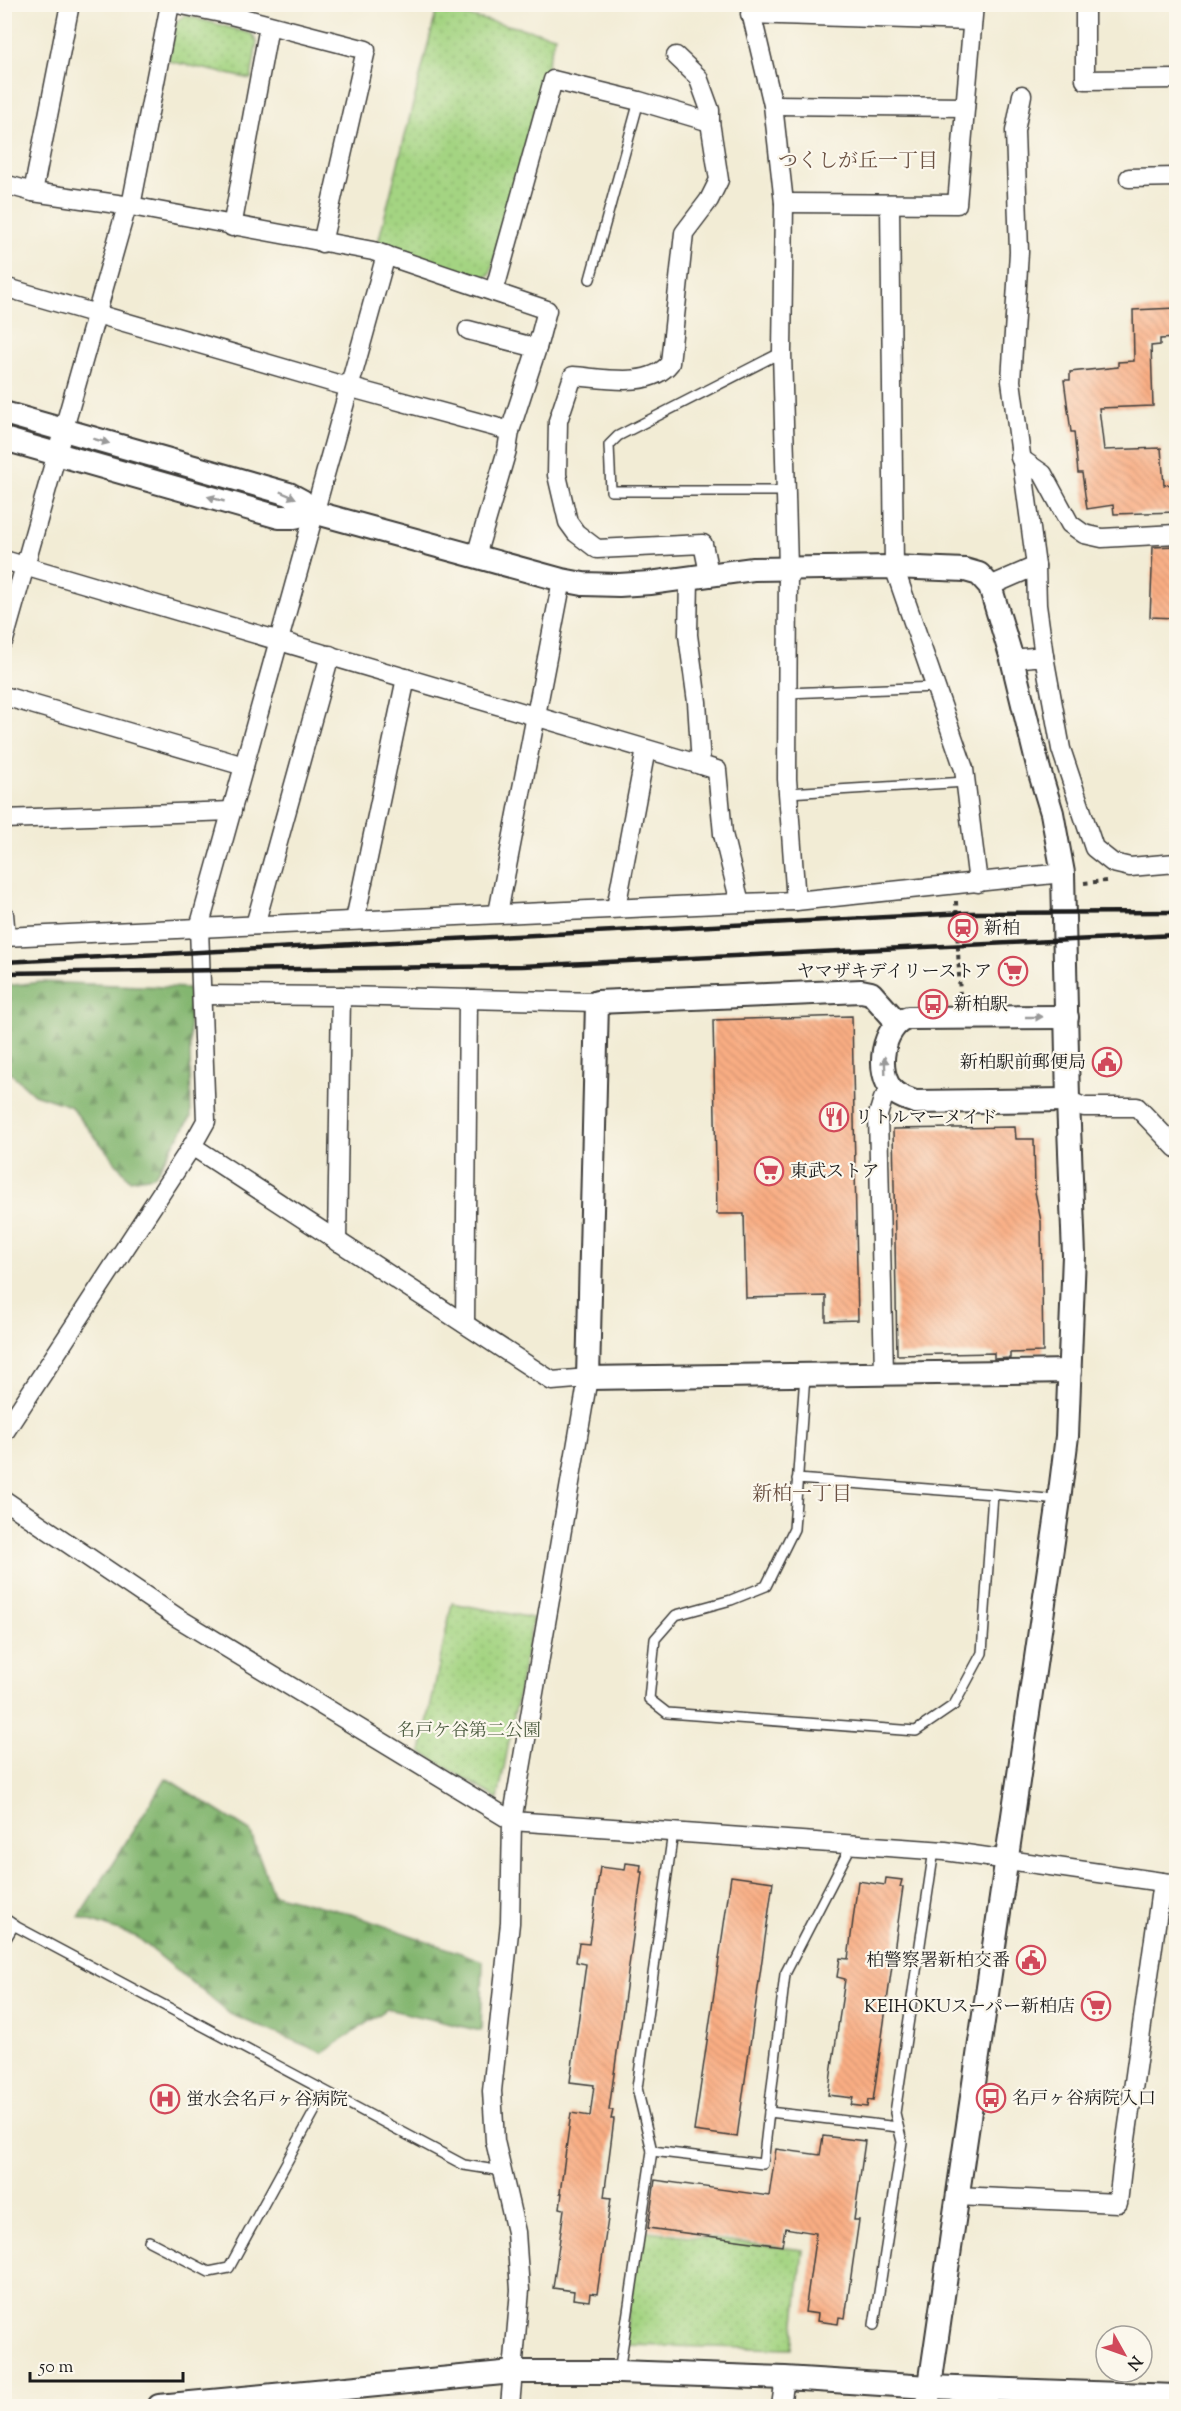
<svg xmlns="http://www.w3.org/2000/svg" width="1181" height="2411" font-family="'Sorts Mill Goudy','Noto Serif JP',serif">
  <defs>
    <pattern id="green-dots" width="8" height="8" patternUnits="userSpaceOnUse" patternTransform="scale(1.5)"><rect width="8" height="8" fill="#a4d482"/><path d="M2 2h.1M6 6h.1" fill="none" stroke="#8db570" stroke-width="1.8" stroke-linecap="round"/></pattern>
    <pattern id="forest-firs" width="22" height="20" patternUnits="userSpaceOnUse" patternTransform="scale(1.5)"><rect width="22" height="20" fill="#83b670"/><path d="M5 1l3.5 6h-7zM16 11l3.5 6h-7z" fill="#6a935b"/></pattern>
    <pattern id="building-back-hatch" width="6" height="6" patternUnits="userSpaceOnUse" patternTransform="scale(1.5)"><rect width="6" height="6" fill="#f9ad83"/><path d="M-1 5l2 2M0 0l6 6M5-1l2 2" fill="none" stroke="#d59471"/></pattern>
  </defs>
  <rect width="100%" height="100%" fill="#fbf7ec"/>
  <filter id="ink" filterUnits="userSpaceOnUse"><feTurbulence type="fractalNoise" baseFrequency=".0167" numOctaves="2"/><feDisplacementMap in="SourceGraphic" scale="12" xChannelSelector="R" yChannelSelector="G"/><feConvolveMatrix kernelMatrix="1 2 1 2 8 2 1 2 1" color-interpolation-filters="sRGB"/></filter>
  <filter id="wash" filterUnits="userSpaceOnUse"><feTurbulence type="fractalNoise" baseFrequency=".008" numOctaves="4" result="noise"/><feDisplacementMap in="SourceGraphic" scale="24" xChannelSelector="R" yChannelSelector="G"/><feGaussianBlur stdDeviation="1.35" result="paint"/><feColorMatrix in="noise" values="0 0 0 0 0 0 0 0 0 0 0 0 0 0 0 0 0 1.4 0 .05"/><feComposite in="paint" operator="in"/></filter>
  <g filter="url(#wash)">
    <rect width="100%" height="100%" fill="#f2ecd5"/>
    <g fill="url(#green-dots)" stroke="#60784f" stroke-width="1.5">
      <path d="M437,9l118,27 -65,239 -11,3 -101,-35z"/>
      <path d="M185,15l67,19 5,8 -6,37 -83,-18 9,-40z"/>
      <path d="M452,1603l81,15 -35,181 -77,-47z"/>
      <path d="M640,2230l163,20 -11,99 -168,-4z"/>
    </g>
    <g fill="url(#forest-firs)" stroke="#506946" stroke-width="1.5">
      <path d="M41,982l148,6 2,129 -37,59 -24,4 -60,-74 -36,-12 -29,-26v-82z"/>
      <path d="M166,1778l84,53 23,63 75,19 135,48 -2,70 -94,-22 -64,44 -93,-39 -93,-77 -58,-20z"/>
    </g>
    <g id="blocks">
      <g fill="url(#building-back-hatch)">
        <path d="M1176,308v30l-16,1v6l-9,1 2,60 -54,2 5,42 57,-2 3,37 12,-1v28l-62,2 -1,-9 -26,4 -5,-36h-4l-4,-41h-3l-7,-52h6v-8l48,-5v-5l16,-1 -1,-51z"/>
        <path d="M1176,546v72l-26,-1 3,-70z"/>
        <path d="M852,1016l6,304 -32,1v-25l-80,2 -2,-84h-27l-4,-194z"/>
        <path d="M1015,1127l1,12h18l1,53 6,29 2,131 -33,1v5l-16,1v-6l-97,2 -4,-226z"/>
        <path d="M626,1863l15,2 -1,7h2l-33,238h4l-2,9h3l-10,78 7,1 -14,96 -7,-1 -1,8 -16,-2 1,-8 -21,-3 11,-79 -4,-1 2,-15h-2l11,-80 19,3 4,-31 -24,-3 16,-118 -10,-2 3,-19 10,1 11,-77 25,3z"/>
        <path d="M731,1876l42,6 -36,255 -43,-6z"/>
        <path d="M886,1878l16,2 -2,7h3l-30,214 -5,-1 -1,7 -16,-2 2,-7 -25,-3 17,-116 -8,-2 3,-19 8,1 10,-78 27,4z"/>
        <path d="M823,2136l42,5 -11,79h5l-14,98 -6,-1 -1,7 -21,-3 1,-7 -13,-2 11,-79 -31,-5 -3,18 -134,-18 7,-48 114,16 7,-47 44,6z"/>
      </g>
    </g>
  </g>
  <g filter="url(#ink)">
    <use href="#blocks" fill-opacity="0" stroke="#3c3b38" stroke-width="1.5"/>
    <g fill="none" stroke-linecap="round" stroke-linejoin="round">
      <g stroke="#3c3b38" stroke-width="12">
        <g id="service">
          <path d="M590,279l49,-178"/>
          <path d="M782,352l-164,84 -9,9 2,46h173"/>
          <path d="M787,693l149,-6"/>
          <path d="M788,793l178,-11"/>
          <path d="M797,1479l196,15 -11,159 -28,52 -38,26 -249,-18 -18,-14 6,-60 21,-24 55,-15 35,-14 28,-57 11,-154"/>
          <path d="M993,1494l66,6"/>
          <path d="M4,1918l13,9 447,238 38,6"/>
          <path d="M4,1942l10,-17"/>
          <path d="M769,2112l129,15"/>
          <path d="M652,2151l111,13 22,-190 67,-130"/>
          <path d="M149,2241l60,31 20,-4 96,-176"/>
          <path d="M874,2325l28,-183 -7,-29 39,-263"/>
          <path d="M619,2372l33,-221 -15,-63 36,-256"/>
        </g>
      </g>
      <g stroke="#3c3b38" stroke-width="21">
        <g id="minor">
          <path d="M177,4l54,11 135,35 -44,193"/>
          <path d="M749,4l24,101 11,98 -2,149 6,215 -1,212 9,122"/>
          <path d="M1085,4v76l91,-1"/>
          <path d="M750,14l222,7"/>
          <path d="M676,56l22,21 12,33v12l9,58 -10,20 -25,33 -14,130c-20,26 -67,15 -97,13l-15,45 -1,54 11,47 8,11 21,16 106,-5 6,29"/>
          <path d="M1022,95l-7,36 4,121 -8,129 25,185 1,39 7,51"/>
          <path d="M773,105l192,2"/>
          <path d="M1129,178l47,-1"/>
          <path d="M4,184l29,8 98,14 242,45 174,59 -10,38"/>
          <path d="M33,192l37,-188"/>
          <path d="M784,203l173,1 17,-200"/>
          <path d="M890,204l4,363 70,202 14,114"/>
          <path d="M131,206l39,-202"/>
          <path d="M232,227l37,-201"/>
          <path d="M4,287l344,100 162,44 -3,19 -31,106"/>
          <path d="M494,292l59,-212 86,21 71,21"/>
          <path d="M468,330l69,18 -27,83"/>
          <path d="M1020,458l23,16 27,50 14,10 18,4 74,-4"/>
          <path d="M4,560l697,205"/>
          <path d="M689,577l-1,58 9,67 4,63 16,5 6,64 17,69 56,-2 267,-28"/>
          <path d="M990,586l46,-20"/>
          <path d="M4,640l123,-434"/>
          <path d="M1012,659l32,-3 17,93 33,99 19,15 17,4 46,-4"/>
          <path d="M4,696l240,70"/>
          <path d="M4,819l228,-8"/>
          <path d="M616,908l30,-159"/>
          <path d="M498,913l64,-333"/>
          <path d="M4,914l2,23"/>
          <path d="M355,920l51,-242"/>
          <path d="M255,925l75,-270"/>
          <path d="M4,937l736,-34"/>
          <path d="M202,995l139,1 256,6"/>
          <path d="M1068,1100l16,7h53l39,41"/>
          <path d="M192,1146l360,235 36,-3 -76,443 -2,102 -18,168 3,50 21,91 4,58 -10,116"/>
          <path d="M337,1242l4,-246"/>
          <path d="M465,1324l3,-325"/>
          <path d="M884,1373l-6,-258 5,-16 10,-9"/>
          <path d="M4,1433l188,-287 14,-25 -7,-193 187,-673"/>
          <path d="M4,1500l174,118 334,203 433,30 231,33"/>
          <path d="M956,2196l162,7 4,-35 40,-286"/>
          <path d="M781,2406l4,-28"/>
        </g>
      </g>
      <g stroke="#3c3b38" stroke-width="26">
        <g id="tertiary">
          <path d="M4,413l285,81 13,7 11,11"/>
          <path d="M4,439l275,78h16l18,-5 249,68 21,4 36,1 31,-2 103,-14 141,-2 71,3 14,4 11,12 22,73 27,111 13,43 11,60 5,227 6,155 -7,181 -8,64 -132,906"/>
          <path d="M1067,1017l-159,1c-26,7 -33,55 -15,73 6,6 14,8 22,11l153,-2"/>
          <path d="M897,1022l-26,-29 -10,-2 -264,11 -9,376 482,-7"/>
          <path d="M159,2406l354,-34h106l166,6 144,9 247,9"/>
        </g>
      </g>
      <g stroke="#3c3b38" stroke-width="4" stroke-dasharray="4.5 4.5" stroke-linecap="butt">
        <path d="M1084,883l22,-2"/>
        <path d="M956,901l4,97"/>
      </g>
      <use href="#service" stroke="#fff" stroke-width="9"/>
      <use href="#minor" stroke="#fff" stroke-width="18"/>
      <use href="#tertiary" stroke="#fff" stroke-width="22"/>
      <g stroke="#1c1c1c" stroke-width="4.5">
        <path d="M4,962l961,-49 211,-1"/>
        <path d="M4,973l518,-7 654,-31"/>
      </g>
    </g>
    <defs><path id="oneway-solid" d="M-6-.8H1V-3.2L6.5 0L1 3.2V.8H-6Z" transform="scale(1.5)"/></defs>
    <g fill="#999">
      <use href="#oneway-solid" transform="translate(101 441) rotate(16)"/>
      <use href="#oneway-solid" transform="translate(288 495) rotate(23)"/>
      <use href="#oneway-solid" transform="translate(216 499) rotate(-164)"/>
      <use href="#oneway-solid" transform="translate(1034 1017)"/>
      <use href="#oneway-solid" transform="translate(885 1065) rotate(-92)"/>
    </g>
  </g>
  <defs>
    <g id="station-ring" transform="scale(1.5)"><circle r="9.5" fill="#fbf7ec" stroke="#d1495b" stroke-width="1.5"/><path d="M-3-6H3Q5-6 5-4V2Q5 4 3 4L4.5 6H3L1.5 4h-3L-3 6H-4.5L-3 4Q-5 4-5 2V-4Q-5-6-3-6ZM-3.5-4v3h7v-3ZM-3.5 1v1.5H-2V1ZM2 1v1.5H3.5V1Z" fill="#d1495b"/></g>
    <g id="supermarket-ring" transform="scale(1.5)"><circle r="9.5" fill="#fbf7ec" stroke="#d1495b" stroke-width="1.5"/><path d="M-6-5.5h2.5l.6 2H6L4.5 2H-2.5L-4.4-4H-6ZM-1.5 3.2a1.3 1.3 0 1 0 .1 0ZM3 3.2a1.3 1.3 0 1 0 .1 0Z" fill="#d1495b"/></g>
    <g id="bus-ring" transform="scale(1.5)"><circle r="9.5" fill="#fbf7ec" stroke="#d1495b" stroke-width="1.5"/><path d="M-5-6H5V4H4V6H2V4H-2V6H-4V4H-5ZM-3.5-4V0h7V-4ZM-3.5 1.2v1.5H-2V1.2ZM2 1.2v1.5H3.5V1.2Z" fill="#d1495b"/></g>
    <g id="civic-ring" transform="scale(1.5)"><circle r="9.5" fill="#fbf7ec" stroke="#d1495b" stroke-width="1.5"/><path d="M-.6-6.5H3V-4.5H.6V-3L4-1V1h2V6H-6V1h2V-1L-.6-3ZM-1.2 2.5V6h2.4V2.5Z" fill="#d1495b"/></g>
    <g id="restaurant-ring" transform="scale(1.5)"><circle r="9.5" fill="#fbf7ec" stroke="#d1495b" stroke-width="1.5"/><path d="M-5-6h1v4h1v-4h1v4h1v-4h1v5L-1.5 .5V6h-2V.5L-5-1ZM5-6V6H3V1.5H1.5Q1.5-4 5-6Z" fill="#d1495b"/></g>
    <g id="hospital-ring" transform="scale(1.5)"><circle r="9.5" fill="#fbf7ec" stroke="#d1495b" stroke-width="1.5"/><path d="M-5-5h3v3.5h4V-5h3V5h-3V1.5h-4V5h-3Z" fill="#d1495b"/></g>
  </defs>
  <g fill-rule="evenodd">
    <use href="#station-ring" x="963" y="928"/>
    <use href="#supermarket-ring" x="1013" y="971"/>
    <use href="#bus-ring" x="933" y="1004"/>
    <use href="#civic-ring" x="1107" y="1062"/>
    <use href="#restaurant-ring" x="834" y="1117"/>
    <use href="#supermarket-ring" x="769" y="1171"/>
    <use href="#civic-ring" x="1031" y="1960"/>
    <use href="#supermarket-ring" x="1096" y="2006"/>
    <use href="#bus-ring" x="991" y="2098"/>
    <use href="#hospital-ring" x="165" y="2099"/>
  </g>
  <g text-anchor="middle" stroke-width="4.5" stroke-linejoin="round" paint-order="stroke">
    <g font-size="18" fill="#1c1c1c" stroke="#fbf7ec" text-anchor="start">
      <text x="984" y="934">新柏</text>
      <text x="992" y="977" text-anchor="end">ヤマザキデイリーストア</text>
      <text x="954" y="1010">新柏駅</text>
      <text x="1086" y="1068" text-anchor="end">新柏駅前郵便局</text>
      <text x="855" y="1123">リトルマーメイド</text>
      <text x="790" y="1177">東武ストア</text>
      <text x="1010" y="1966" text-anchor="end">柏警察署新柏交番</text>
      <text x="1075" y="2012" text-anchor="end">KEIHOKUスーパー新柏店</text>
      <text x="1012" y="2104">名戸ヶ谷病院入口</text>
      <text x="186" y="2105">蛍水会名戸ヶ谷病院</text>
    </g>
    <g font-size="18" fill="#4c5c40" stroke="#fbf7ec">
      <text x="469" y="1736">名戸ケ谷第二公園</text>
    </g>
    <g font-size="20" fill="#694f40" stroke="#fbf7ec">
      <text x="858" y="167">つくしが丘一丁目</text>
      <text x="802" y="1500">新柏一丁目</text>
    </g>
  </g>
  <rect width="1181" height="2411" fill="none" stroke="#fbf7ec" stroke-width="24"/>
  <g transform="translate(1124 2354) rotate(130)"><circle r="28" fill="#fbf7ec" stroke="#a29f99" stroke-width="1.5"/>
  <path d="M0-4.5L10 22L0 15L-10 22Z" fill="#d1495b"/>
  <text y="-9" font-size="16" font-weight="bold" text-anchor="middle" fill="#1c1c1c">N</text>
  </g>
  <path d="M30 2372v9h153v-9" fill="none" stroke="#1c1c1c" stroke-width="3"/>
  <text x="39" y="2372" font-size="18" fill="#1c1c1c" stroke="#fbf7ec" stroke-width="4.5" paint-order="stroke">50 m</text>
</svg>
